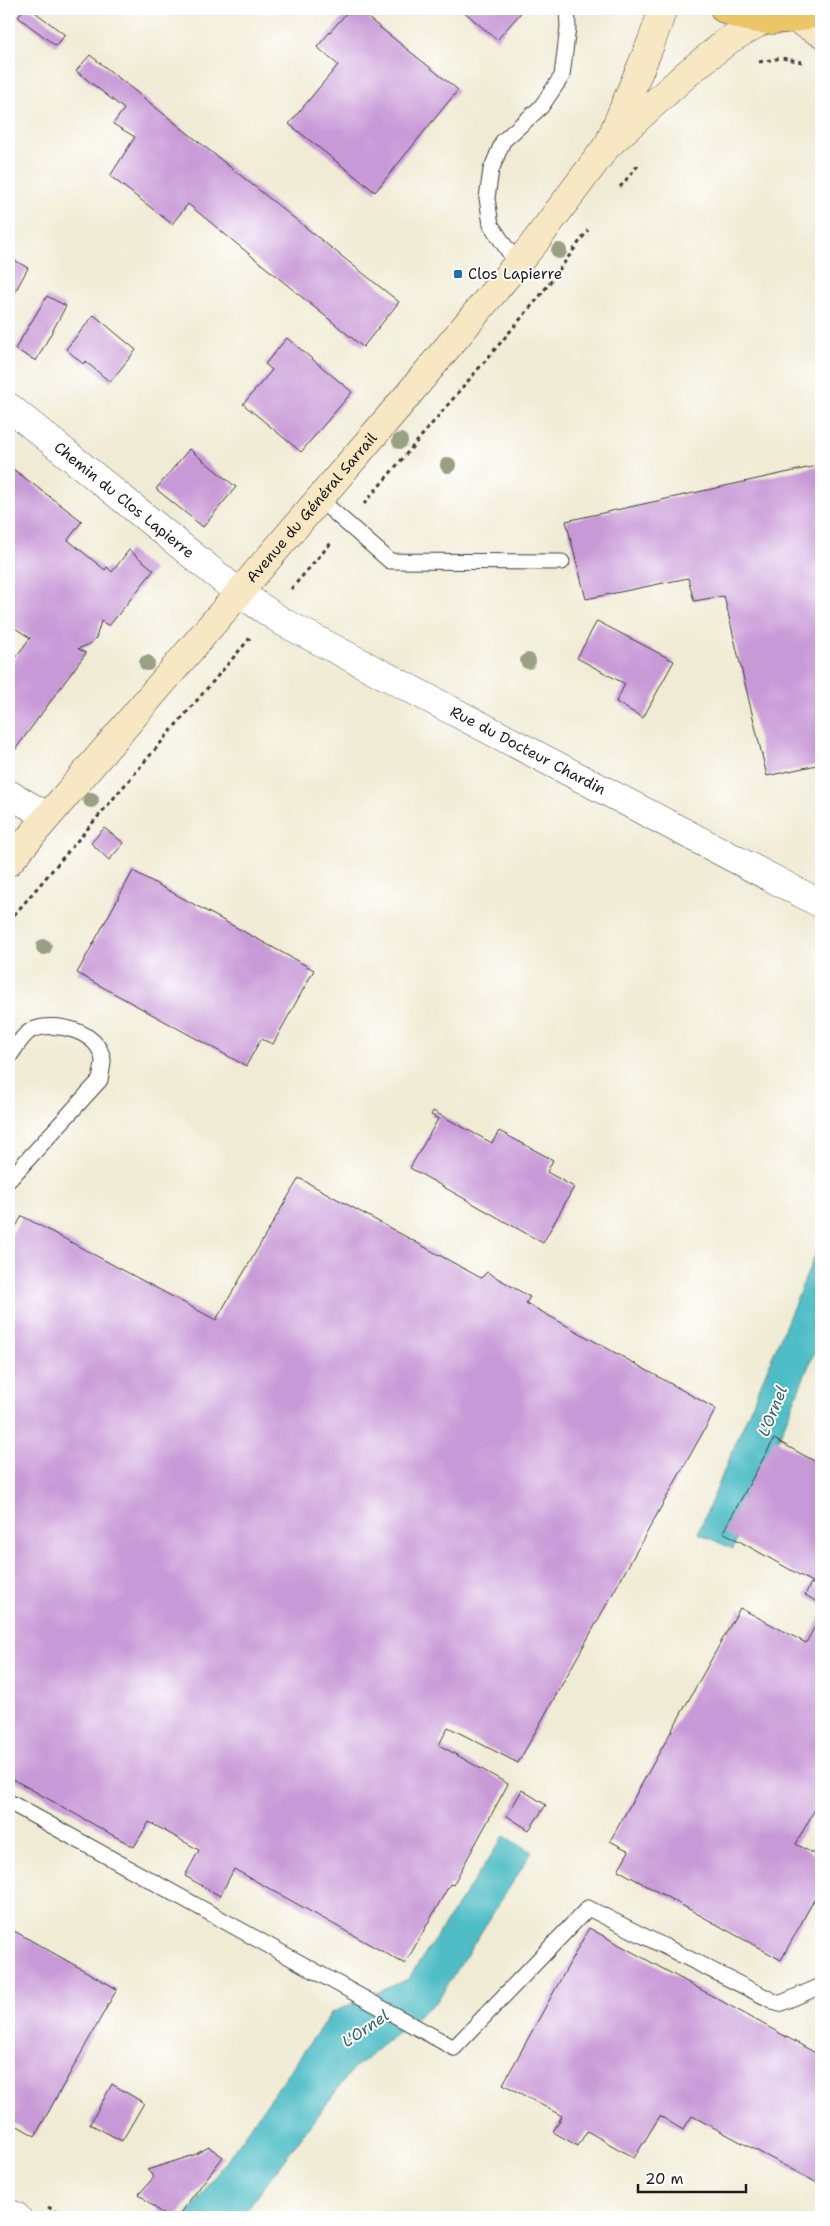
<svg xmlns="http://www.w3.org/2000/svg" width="830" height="2226" font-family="'Shantell Sans',sans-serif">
  <rect width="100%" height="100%" fill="#fff"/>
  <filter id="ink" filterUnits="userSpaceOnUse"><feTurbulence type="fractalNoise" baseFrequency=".02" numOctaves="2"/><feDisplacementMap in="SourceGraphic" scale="10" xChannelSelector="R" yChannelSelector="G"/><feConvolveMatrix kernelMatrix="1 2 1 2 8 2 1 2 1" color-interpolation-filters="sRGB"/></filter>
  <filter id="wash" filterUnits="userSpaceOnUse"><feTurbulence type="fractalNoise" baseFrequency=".0096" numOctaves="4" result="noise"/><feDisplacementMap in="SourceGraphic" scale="20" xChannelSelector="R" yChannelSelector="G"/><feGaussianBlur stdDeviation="1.12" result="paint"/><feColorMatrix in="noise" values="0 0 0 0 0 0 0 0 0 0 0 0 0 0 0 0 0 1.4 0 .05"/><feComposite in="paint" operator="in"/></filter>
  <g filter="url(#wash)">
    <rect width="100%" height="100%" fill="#f0ebd4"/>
    <g fill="#4fbdc6" stroke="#366c71">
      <path d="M821,1241v95l-88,213 -35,-16z"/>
      <path d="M504,1836l28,16 -94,148 -85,69 -112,148h-55l145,-204 77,-34z"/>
    </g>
    <g id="blocks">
      <g fill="#c899d7">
        <path d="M23,9h8l34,26 -9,11 -38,-29z"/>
        <path d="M350,9h7l101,81 -83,102 -86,-68 49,-59 -21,-18z"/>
        <path d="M461,9h63l-27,31z"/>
        <path d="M90,55l309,247 -36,45 -175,-143 -16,20 -62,-48 25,-39 -22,-13 11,-15 -48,-38z"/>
        <path d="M9,257l19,11 -19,35z"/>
        <path d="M47,296l19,10 -30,55 -21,-12z"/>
        <path d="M94,315l42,35 -26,32 -25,-21 -2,3 -17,-15z"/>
        <path d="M287,338l65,54 -51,60 -58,-48 29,-34 -7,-6z"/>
        <path d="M189,449l47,38 -33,40 -47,-38z"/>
        <path d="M821,465v299l-54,12 -43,-180 -30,5 -6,-23 -102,21 -20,-78z"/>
        <path d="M9,466l73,55 -14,19 37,30 2,-3 5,5 17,-22 25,20 -45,56 -8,-5 -5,17 -6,6 -12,5 8,4 -77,105v-92l21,-28 -21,-14z"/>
        <path d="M597,621l77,40 -31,57 -27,-16 9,-18 -48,-26z"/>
        <path d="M104,828l20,15 -15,17 -18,-17z"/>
        <path d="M133,871l181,99 -41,74 -12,-5 -15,27 -169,-93z"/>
        <path d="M433,1111l59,32 7,-12 54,29 -6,12 27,15 -31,56 -133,-75 28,-49 -7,-4z"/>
        <path d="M299,1178l182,100 6,-6 43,25 -4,6 190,106 -198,354 -70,-36 -9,18 69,39 -55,101 -3,-1 -45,80 -171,-95 -14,27 -35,-20 14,-26 -50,-28 -15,25 -125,-70v-538l13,-23 194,104z"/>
        <path d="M774,1439l44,24 3,-7v131l-98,-55z"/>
        <path d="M811,1583l10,6v15l-16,-9z"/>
        <path d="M740,1608l66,35 15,-28v183l-25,46 25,14v29l-40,73 -163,-90 11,-19 -19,-10z"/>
        <path d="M522,1790l24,15 -17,25 -22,-14z"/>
        <path d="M9,1928l108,61 -82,147 -26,-15z"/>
        <path d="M589,1928l232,128v129l-129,-69 -9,14 -23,-14 -26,42 -47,-27 -9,15 -25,-14 9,-16 -59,-32z"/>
        <path d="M112,2084l32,19 -22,38 -32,-17z"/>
        <path d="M209,2147l14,10 -46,60h-11l-27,-23 15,-17 -7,-7 47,-15z"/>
      </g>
    </g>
  </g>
  <g filter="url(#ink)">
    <use href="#blocks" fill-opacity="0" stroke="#3c3b38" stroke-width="1"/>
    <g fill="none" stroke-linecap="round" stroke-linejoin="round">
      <g stroke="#3c3b38" stroke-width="17">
        <g id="service">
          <path d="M517,264l-26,-39 -4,-27 4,-28 12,-29 38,-34 21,-31 6,-49 -1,-18"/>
          <path d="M319,499l71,62 172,1"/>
          <path d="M9,1057c6,-8 14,-23 23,-27 23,-10 67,1 71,30 0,6 -2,14 -3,20l-91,100"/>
          <path d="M9,1802l445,246 134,-140 191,96 42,-18"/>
        </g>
      </g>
      <g stroke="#3c3b38" stroke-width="29">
        <g id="minor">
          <path id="s1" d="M9,407l229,185 45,30 538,282"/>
          <path d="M9,794l38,22"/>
        </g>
      </g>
      <g stroke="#3c3b38" stroke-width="29">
        <path id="tertiary" d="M9,2213l8,4"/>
      </g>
      <g stroke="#3c3b38" stroke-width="29">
        <g id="secondary">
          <path d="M795,19l26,14"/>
          <path d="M611,138l40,-95 12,-34"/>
          <path id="s2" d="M9,862l393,-460 130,-156 75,-100 82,-74 40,-32 33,-19"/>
        </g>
      </g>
      <g stroke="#3c3b38" stroke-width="29">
        <path id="primary" d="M724,9c31,15 66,14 97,1"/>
      </g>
      <g stroke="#3c3b38" stroke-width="3" stroke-dasharray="4 4" stroke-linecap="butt">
        <path d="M759,62l23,-4 20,4"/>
        <path d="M620,187l20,-24"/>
        <path d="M364,504l176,-208 48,-66"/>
        <path d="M291,589l40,-46"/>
        <path d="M9,921l241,-283"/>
        <path d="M48,2207l19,10"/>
      </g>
      <use href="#service" stroke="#fff" stroke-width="15"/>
      <use href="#minor" stroke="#fff" stroke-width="28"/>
      <use href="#tertiary" stroke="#fff" stroke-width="28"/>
      <use href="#secondary" stroke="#f7e8c3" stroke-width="28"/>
      <use href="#primary" stroke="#ebc669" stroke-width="28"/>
    </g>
    <g fill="#9aa083">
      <circle cx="559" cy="251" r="8"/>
      <circle cx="400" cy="441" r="8"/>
      <circle cx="448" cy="465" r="8"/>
      <circle cx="528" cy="661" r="8"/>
      <circle cx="147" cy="663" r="8"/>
      <circle cx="91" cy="800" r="8"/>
      <circle cx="44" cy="947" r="8"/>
    </g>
  </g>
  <rect fill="#1f6fb2" stroke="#fff" stroke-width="2" x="453" y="269" width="10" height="10" rx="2.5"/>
  <g text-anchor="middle" stroke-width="4" stroke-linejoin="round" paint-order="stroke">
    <g font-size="15" fill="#1c1c1c" stroke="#fff" text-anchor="start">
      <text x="468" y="279">Clos Lapierre</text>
    </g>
    <g font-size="15" fill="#1c1c1c" stroke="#fff">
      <text dy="5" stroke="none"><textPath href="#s1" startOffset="148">Chemin du Clos Lapierre</textPath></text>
      <text dy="5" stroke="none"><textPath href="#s2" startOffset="466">Avenue du Général Sarrail</textPath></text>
      <text dy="5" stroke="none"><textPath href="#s1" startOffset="625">Rue du Docteur Chardin</textPath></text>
    </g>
    <g font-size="16" font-style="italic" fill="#336468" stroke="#fff">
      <text transform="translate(772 1411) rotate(-68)" y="6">L'Ornel</text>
      <text transform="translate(365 2028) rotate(-34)" y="6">L'Ornel</text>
    </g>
  </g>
  <rect width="830" height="2226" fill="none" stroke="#fff" stroke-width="30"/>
  <path d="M638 2184v8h108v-8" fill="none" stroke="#1c1c1c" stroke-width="2.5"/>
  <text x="645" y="2184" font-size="15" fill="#1c1c1c" stroke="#ffffff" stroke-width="4" paint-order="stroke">20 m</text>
</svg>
